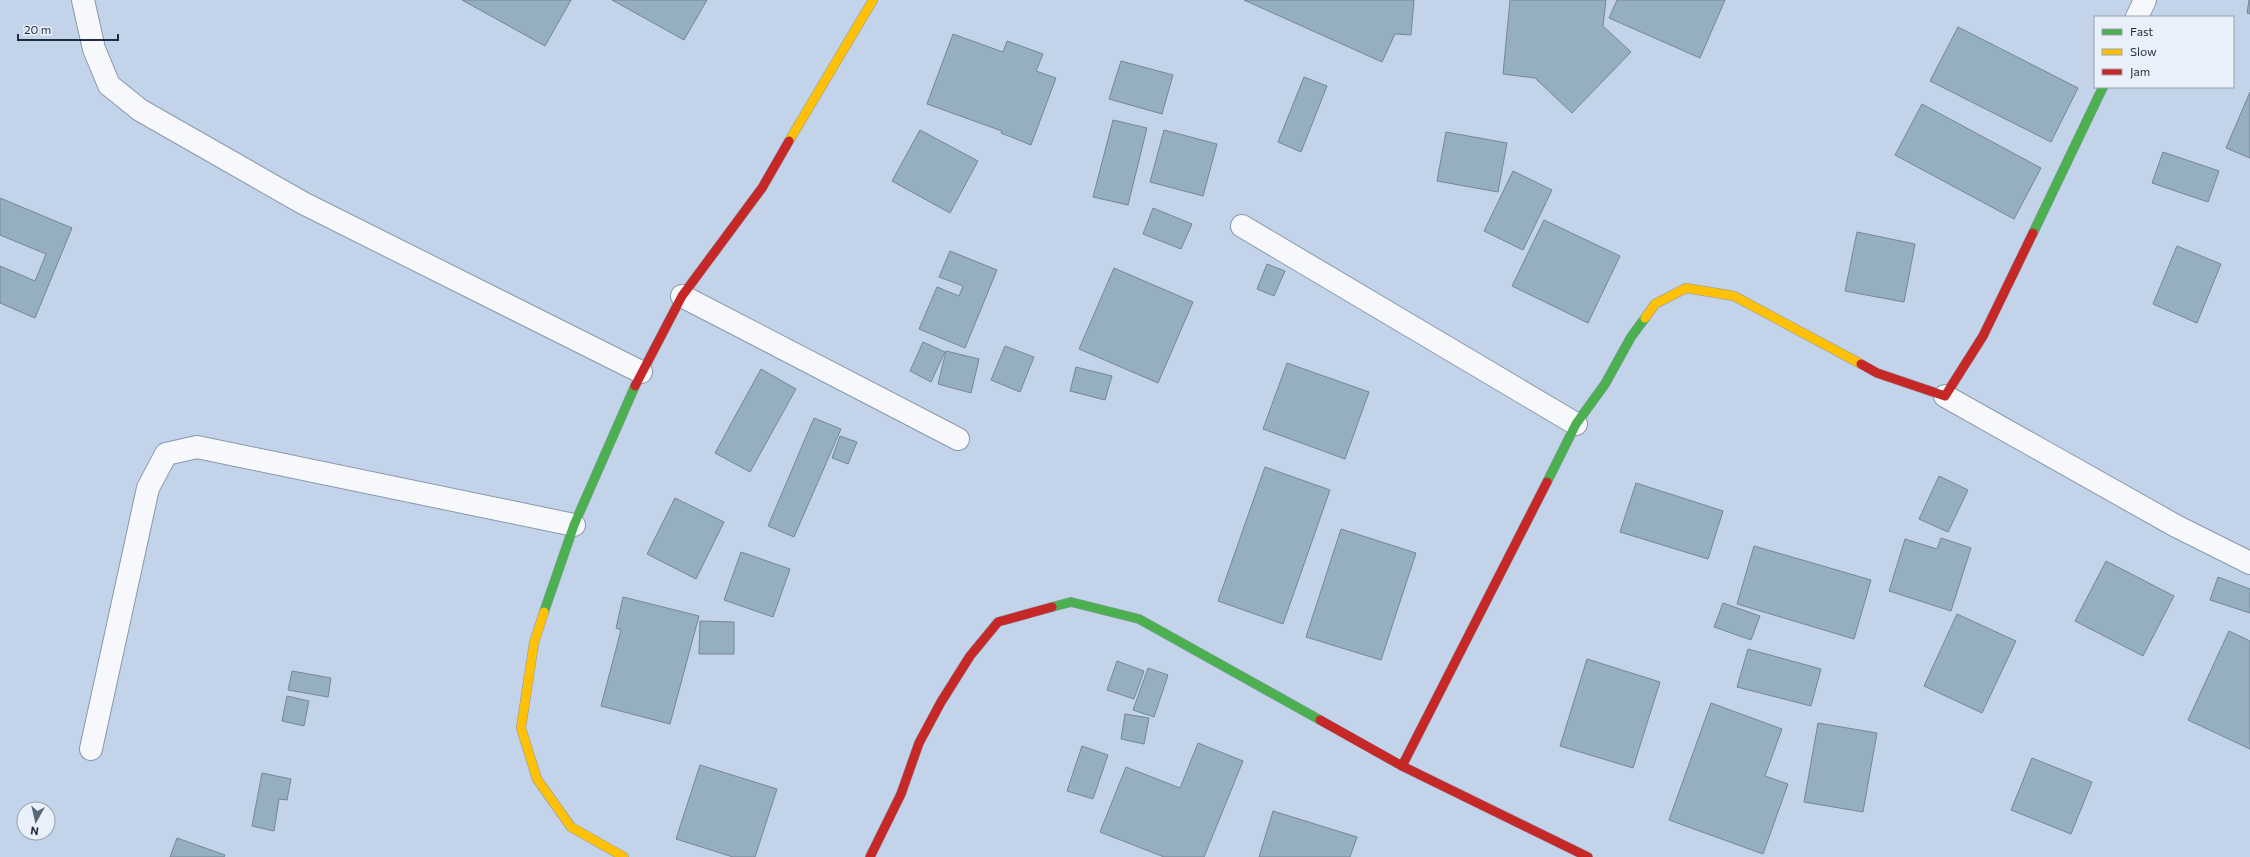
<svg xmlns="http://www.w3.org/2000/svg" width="2250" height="857" font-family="Commissioner,sans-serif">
  <rect width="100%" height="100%" fill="#c3d3e9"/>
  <g fill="#95aec0" stroke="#748796">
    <path d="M462,0h109l-26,46z"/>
    <path d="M612,0h95l-23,40z"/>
    <path d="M1244,0h170l-3,35 -16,-1 -13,28z"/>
    <path d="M1510,0h96l-3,26 28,26 -59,61 -37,-35 -32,-4z"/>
    <path d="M1617,0h108l-25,58 -91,-40z"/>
    <path d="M2249,0h1v14l-3,-1z"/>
    <path d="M1958,27l120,61 -27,54 -121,-61z"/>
    <path d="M953,34l50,18 4,-11 36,13 -7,17 20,7 -25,67 -30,-12 1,-2 -75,-27z"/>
    <path d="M1121,61l52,14 -11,39 -53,-15z"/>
    <path d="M1304,77l23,9 -26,66 -23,-10z"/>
    <path d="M2250,92v66l-24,-10z"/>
    <path d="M1922,104l119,64 -27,51 -119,-64z"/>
    <path d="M1113,120l34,8 -19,77 -35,-8z"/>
    <path d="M920,130l58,31 -28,52 -58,-32z"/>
    <path d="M1164,130l53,14 -14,52 -53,-14z"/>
    <path d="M1446,132l61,11 -9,49 -61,-11z"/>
    <path d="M2163,152l56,19 -11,31 -56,-19z"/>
    <path d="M1513,171l39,19 -29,60 -39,-19z"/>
    <path d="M0,198l72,30 -37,90 -35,-15v-37l35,15 11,-27 -46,-19z"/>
    <path d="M1153,208l39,16 -11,25 -38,-15z"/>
    <path d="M1544,220l76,36 -32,67 -76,-37z"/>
    <path d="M1857,232l58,12 -11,58 -59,-11z"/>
    <path d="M2177,246l44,18 -24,59 -44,-19z"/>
    <path d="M950,251l47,19 -32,78 -46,-19 18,-42 22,9 4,-10 -24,-9z"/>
    <path d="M1267,264l18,7 -11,25 -17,-7z"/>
    <path d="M1114,268l79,34 -35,81 -79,-34z"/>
    <path d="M923,342l22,10 -14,30 -21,-11z"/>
    <path d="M1005,346l29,11 -14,35 -29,-12z"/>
    <path d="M946,351l33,8 -8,34 -33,-9z"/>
    <path d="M1287,363l82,29 -24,67 -82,-30z"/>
    <path d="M1076,367l36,9 -7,24 -35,-9z"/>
    <path d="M761,369l35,20 -46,83 -35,-19z"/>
    <path d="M814,418l27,11 -47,108 -26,-11z"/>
    <path d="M840,436l17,6 -9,22 -16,-6z"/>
    <path d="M1265,467l65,23 -47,134 -65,-23z"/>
    <path d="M1939,476l29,14 -20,42 -29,-13z"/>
    <path d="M1636,483l87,28 -15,48 -88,-27z"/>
    <path d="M675,498l49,24 -28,57 -49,-25z"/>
    <path d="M1341,529l75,24 -35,107 -75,-23z"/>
    <path d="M1941,538l30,10 -20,63 -62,-20 16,-52 32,10z"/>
    <path d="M1754,546l117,34 -17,59 -117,-35z"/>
    <path d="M741,552l49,17 -17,48 -49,-17z"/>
    <path d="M2106,561l68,35 -31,60 -68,-35z"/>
    <path d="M2218,577l32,12v24l-40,-13z"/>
    <path d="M623,597l76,19 -29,108 -69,-18 20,-76 -5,-2z"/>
    <path d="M1723,603l37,13 -9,24 -37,-13z"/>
    <path d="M1957,614l59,27 -34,72 -58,-27z"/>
    <path d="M700,621l34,1v32h-35z"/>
    <path d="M2229,631l21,10v108l-62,-29z"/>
    <path d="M1748,649l73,20 -10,37 -74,-19z"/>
    <path d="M1587,659l73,23 -27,86 -73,-22z"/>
    <path d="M1117,661l27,10 -10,28 -27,-9z"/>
    <path d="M1148,668l20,7 -14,42 -21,-7z"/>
    <path d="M292,671l39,7 -3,19 -40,-7z"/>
    <path d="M287,696l22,5 -5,25 -22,-5z"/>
    <path d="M1711,703l71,26 -17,47 23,8 -25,70 -94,-34z"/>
    <path d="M1125,714l24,4 -5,26 -23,-5z"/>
    <path d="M1818,723l59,10 -14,79 -59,-10z"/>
    <path d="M1198,743l45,18 -39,96h-40l-64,-25 26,-65 54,21z"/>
    <path d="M1082,746l26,9 -15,44 -26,-8z"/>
    <path d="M2032,758l60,24 -21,52 -60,-24z"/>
    <path d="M700,765l77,24 -22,68h-22l-57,-18z"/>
    <path d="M262,773l29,6 -4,21 -8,-1 -5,32 -22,-5z"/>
    <path d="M1273,811l84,26 -7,20h-91z"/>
    <path d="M177,838l48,17 -1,2h-54z"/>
  </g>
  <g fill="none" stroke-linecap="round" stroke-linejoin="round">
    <g stroke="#8a98aa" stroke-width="24">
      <g id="street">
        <path d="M83,0l11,49 15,36 31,25 163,93 338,169"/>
        <path d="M2137,17l8,-17"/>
        <path d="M1242,226l334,198"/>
        <path d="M682,296l276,143"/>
        <path d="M1945,396l231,130 74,37"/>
        <path d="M91,749l57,-261 18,-34 31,-7 377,78"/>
      </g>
    </g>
    <g stroke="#8a98aa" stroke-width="10">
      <g id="fast">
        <path d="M2033,233l70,-146"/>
        <path d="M1547,482l29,-58 29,-40 26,-47 14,-19"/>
        <path d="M1052,607l19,-5 68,17 181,101"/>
        <path d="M544,612l30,-87 61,-139"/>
      </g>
    </g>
    <g stroke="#8a98aa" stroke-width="10">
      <g id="slow">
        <path d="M789,141l84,-141"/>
        <path d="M1645,318l10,-14 31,-16 48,8 127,68"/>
        <path d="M544,612l-10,31 -13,85 16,51 34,48 53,30"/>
      </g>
    </g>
    <g stroke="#8a98aa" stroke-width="10">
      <g id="jam">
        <path d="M1861,364l16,9 68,23 38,-60 50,-103"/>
        <path d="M635,386l47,-90 80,-108 27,-47"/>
        <path d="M1320,720l82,46 186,91"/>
        <path d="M1402,766l145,-284"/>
        <path d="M870,857l31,-63 18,-51 22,-41 29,-46 28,-34 54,-15"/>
      </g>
    </g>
    <use href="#street" stroke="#f6f8fc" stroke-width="22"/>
    <use href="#fast" stroke="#4caf50" stroke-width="9"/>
    <use href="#slow" stroke="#ffc107" stroke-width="9"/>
    <use href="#jam" stroke="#c62828" stroke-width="9"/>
  </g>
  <rect x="2094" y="16" width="140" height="72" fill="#e9f0fa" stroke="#98a2b0"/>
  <rect x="2102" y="29" width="20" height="6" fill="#4caf50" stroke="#98a2b0"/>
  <text x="2130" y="36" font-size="12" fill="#1f2d40">Fast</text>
  <rect x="2102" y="49" width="20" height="6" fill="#ffc107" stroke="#98a2b0"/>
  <text x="2130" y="56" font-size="12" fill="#1f2d40">Slow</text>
  <rect x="2102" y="69" width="20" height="6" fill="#c62828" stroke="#98a2b0"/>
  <text x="2130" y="76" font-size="12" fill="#1f2d40">Jam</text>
  <g transform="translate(36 821) rotate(188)"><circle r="19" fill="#e9f0fa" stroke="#98a2b0"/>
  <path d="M0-3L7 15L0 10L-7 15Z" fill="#58677b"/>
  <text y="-6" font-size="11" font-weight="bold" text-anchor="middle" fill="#1f2d40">N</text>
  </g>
  <path d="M18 34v6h100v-6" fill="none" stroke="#1f2d40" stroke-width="2"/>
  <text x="24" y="34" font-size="12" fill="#1f2d40" stroke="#e9f0fa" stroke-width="3" paint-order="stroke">20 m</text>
</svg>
